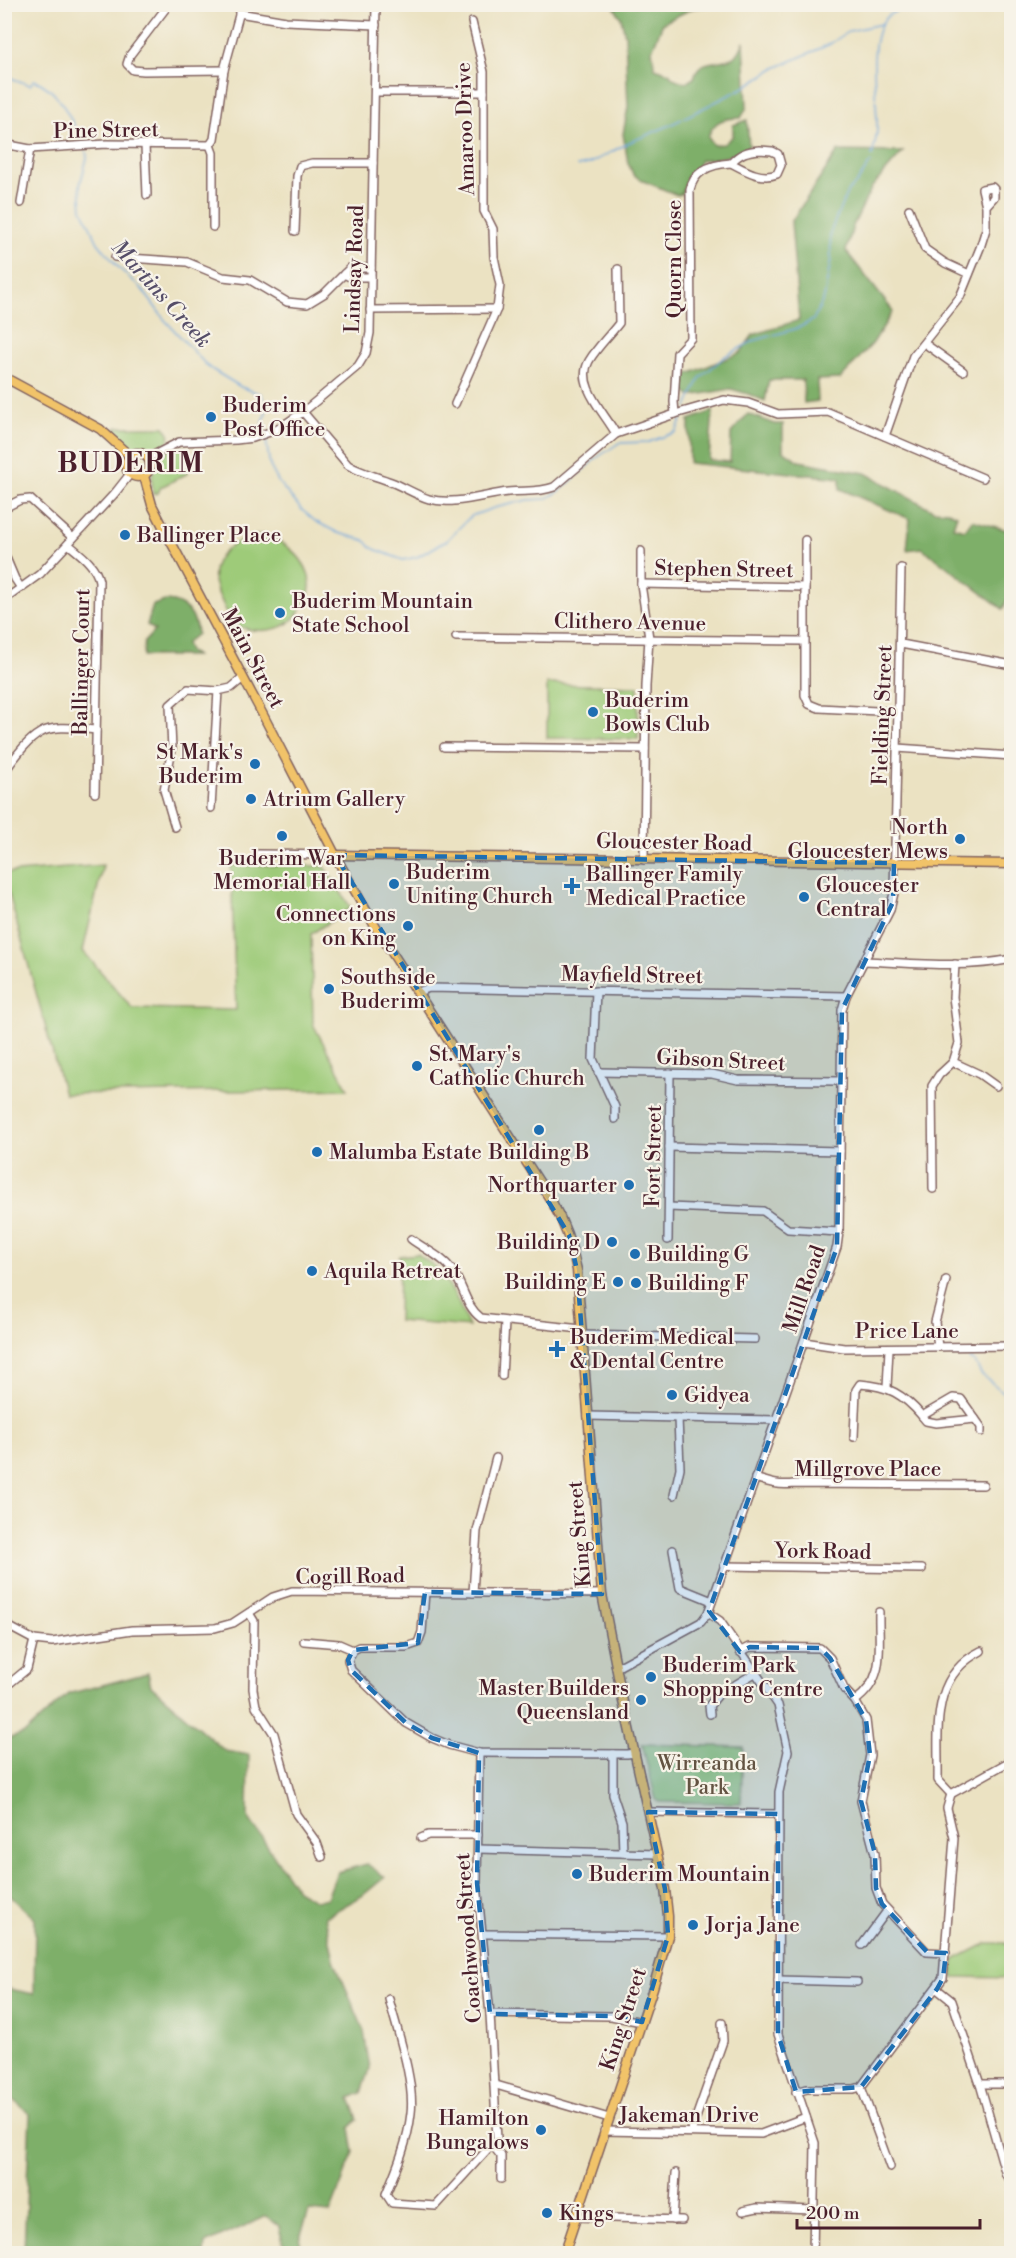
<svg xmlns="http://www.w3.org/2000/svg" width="1016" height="2258" font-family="'Libre Bodoni',serif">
  <rect width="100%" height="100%" fill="#f7f3e8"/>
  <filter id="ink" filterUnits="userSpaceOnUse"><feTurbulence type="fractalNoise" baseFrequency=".0167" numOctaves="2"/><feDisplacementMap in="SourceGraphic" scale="12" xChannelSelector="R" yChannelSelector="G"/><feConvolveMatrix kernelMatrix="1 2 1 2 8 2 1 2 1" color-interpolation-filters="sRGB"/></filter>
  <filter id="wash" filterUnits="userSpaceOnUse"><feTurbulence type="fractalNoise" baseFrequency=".008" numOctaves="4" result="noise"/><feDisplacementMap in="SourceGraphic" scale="24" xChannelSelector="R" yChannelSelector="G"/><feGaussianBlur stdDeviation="1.35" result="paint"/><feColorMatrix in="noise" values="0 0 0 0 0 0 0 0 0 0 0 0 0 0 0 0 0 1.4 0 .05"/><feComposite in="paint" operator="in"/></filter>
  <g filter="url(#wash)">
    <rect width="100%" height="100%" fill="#ebe2c2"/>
    <g fill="#9ecb79" stroke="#747552" stroke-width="1.5">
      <path d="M118,427h46c6,6 7,8 4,15 -22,11 -35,11 -53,-6v-7z"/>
      <path d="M186,447l2,26 -27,14 -3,6 -5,1c-4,-27 3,-46 33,-47z"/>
      <path d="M266,534c38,18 62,50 27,85 -6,6 -16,10 -25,11 -10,1 -22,0 -31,-5 -6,-4 -12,-16 -15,-23 -3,-7 -7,-14 -8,-21 -4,-30 29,-45 52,-47z"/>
      <path d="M547,684l91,2v53l-91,-1z"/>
      <path d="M103,865l-20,86 49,57 104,2 -5,-145 93,1 27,42 -40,26 2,90 35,65 -284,5 -59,-214v-7z"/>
      <path d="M418,1254l20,15 17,26 14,32 -71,-6 1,-65z"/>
      <path d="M642,1744l101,3 -2,56 -81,-1 -4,-2z"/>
      <path d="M987,1943h24v35l-58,-1 1,-17z"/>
    </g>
    <g fill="#7eaf69" stroke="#64674a" stroke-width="1.5">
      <path d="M613,5h111l-31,3 -30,15 -11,27 3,18 14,5 4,5 12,5 9,-5c4,-21 25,-13 40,-21 5,-3 8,-10 10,-16l3,66 -6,11c-17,0 -27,2 -33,19l5,8 11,-1 9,-8v-11l14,-5 2,27 -23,10 -25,3 -4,8 -10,9 -5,17 -5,1 -36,-15 -8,-6 -5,-11 -5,-29 5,-27 -3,-72 -4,-17z"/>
      <path d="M838,151l65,1 -31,35 -19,39 -7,25 47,60 -20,32 -33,36 -23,1 1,21 -14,2 -1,-23h-34l-4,21 -17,-7 -17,-5 -41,7 -6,-5 -3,-14 59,-24 13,-18 46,-15 -8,-98z"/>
      <path d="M713,411l-4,49 21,2 1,-29 17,-19 27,10h8v26l16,11 66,12 68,37 15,1 9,4 -4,12 12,3 7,-10 35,10 4,-11v72l-8,18 -81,-61 -15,2 3,-31 -70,-30v-11l-151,-15v-43z"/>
      <path d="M165,601c19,0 31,14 32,33l-11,9 3,9 8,4h-54l1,-14 11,-12 -8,-5 6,-20z"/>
      <path d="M148,1673l3,13 74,65 24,4 -1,62 49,73 19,11 11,-3 10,-26 30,-8 18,13 -23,19 -37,21 9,43 30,71 6,38 -8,24 -12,5 8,21 -8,9 4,24 -24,61 -21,-2 -8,23 -2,19h-14l-6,-27 -13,-10 -61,28 -1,9h-185l5,-2 6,-137 -25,-22 -1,-104 30,6 1,-75 -30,-28v-151l20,-7 43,-39z"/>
    </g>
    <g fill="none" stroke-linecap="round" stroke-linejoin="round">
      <g stroke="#6da5dc" stroke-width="1.5">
        <path d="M993,4h13"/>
        <path d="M4,48c5,6 2,19 7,30l19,7 4,-5c27,11 35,37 48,61"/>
        <path d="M86,149l1,9 -7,27 2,24 16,34 22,26 22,20 22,30 44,48 33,20 20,7 6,13 -4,17"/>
        <path d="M872,156c2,-9 5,-19 5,-28 1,-29 -13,-93 12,-113 7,-5 18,-7 26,-11"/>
        <path d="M577,166l12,-2 39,-21 40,-17 75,-38 30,-19 57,-25 19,-13 32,-7"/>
        <path d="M687,407l13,-29 24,-21 29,-16 45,-13 15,-8 11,-22 7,-39 -1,-26 17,-41 9,-8 15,-22"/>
        <path d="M266,440l4,26 9,17 23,27 13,11 23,12 26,7 10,9 29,11 14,-3 29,-16 25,-25 23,-8 34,-8 18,-1 15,-9 34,-31 24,-16 30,-1 27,-10 8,-18"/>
        <path d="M969,1359l6,3 6,12 31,25"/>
      </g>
    </g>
  </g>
  <g filter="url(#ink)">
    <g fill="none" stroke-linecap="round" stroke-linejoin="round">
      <g stroke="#826360" stroke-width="10">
        <g id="minor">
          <path d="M169,4l-39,51 -3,9 6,6 11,1 80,-1"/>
          <path d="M239,13l47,8 90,4"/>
          <path d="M375,92h109"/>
          <path d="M4,144l26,5 76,-5 104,1"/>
          <path d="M145,145l2,50"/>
          <path d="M210,145l4,-6 10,-69 18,-66"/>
          <path d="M210,145l3,8v74"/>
          <path d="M760,150l12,1 6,3 3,11 -4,9c-16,6 -31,-3 -46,-11 9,-10 16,-12 29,-13z"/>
          <path d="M21,203l9,-54"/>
          <path d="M909,209l16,40 20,14 24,11"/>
          <path d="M295,231l2,-55 3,-10 12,-3h61"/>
          <path d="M115,257l72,5 36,15 27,3 37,22 20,2 18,-11 25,-25h21"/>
          <path d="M344,274l6,3h21"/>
          <path d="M370,310l127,-1"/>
          <path d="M924,343l39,28"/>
          <path d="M455,404l42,-95 3,-24 -6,-28 -1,-28 -9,-18v-139l-12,-50"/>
          <path d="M303,412l45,53c13,8 28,11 43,17 13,5 25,13 38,17 24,7 55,-4 79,-7 16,-2 30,1 46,-5l62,-53 59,-20 49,-14 24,3 30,11 50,-2 155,66"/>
          <path d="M675,414l-1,-12 3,-49 14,-15 -1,-148c4,-20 23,-26 41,-27"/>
          <path d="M616,434c-11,-21 -41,-49 -27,-73 8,-14 21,-26 30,-38l-1,-54"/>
          <path d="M885,436l28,-80 47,-59 20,-49 6,-19v-23l-4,-17 10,-2 2,2v8l-8,9"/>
          <path d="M148,458l31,-16 57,-2 17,-2 25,-9 25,-17 55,-46 8,-13 4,-20 6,-329"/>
          <path d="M4,508l16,-8 10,-1 43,39"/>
          <path d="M805,540v155l4,9 10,4 78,4"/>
          <path d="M68,544c12,10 28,21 31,37l-4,212"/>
          <path d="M641,551v33l8,54 -3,48 -2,174"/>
          <path d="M4,553l11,26 6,9"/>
          <path d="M641,584l164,3"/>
          <path d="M4,600l36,-26 75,-81 15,-19"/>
          <path d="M456,637l348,4"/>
          <path d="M901,644l111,21"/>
          <path d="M444,747l201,2"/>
          <path d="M897,748l115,8"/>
          <path d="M4,772c10,-13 22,-31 36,-39 14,-9 40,-4 56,-3"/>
          <path d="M211,808l7,-117"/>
          <path d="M175,827l-11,-37 8,-41 -2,-44 18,-16 30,2 13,-3 12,-10"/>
          <path d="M258,854l77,1"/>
          <path d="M864,961c49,2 99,8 148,-2"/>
          <path d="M596,991l-3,68 22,48v12"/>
          <path d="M418,992l11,-4 417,8"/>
          <path d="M953,1062l26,12 17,12"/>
          <path d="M598,1072l114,2 26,6 103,1"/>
          <path d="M669,1147l171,4"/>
          <path d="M933,1189l-1,-103 7,-11 14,-13 6,-19 -6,-46 2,-33"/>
          <path d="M669,1207l94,4 25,18 51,3"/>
          <path d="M411,1239c13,10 31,17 41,31 12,16 13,36 29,48l100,11"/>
          <path d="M668,1240l2,-167"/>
          <path d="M582,1335l173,4"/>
          <path d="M804,1342l40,6 168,-2"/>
          <path d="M938,1347l-3,-25 11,-42"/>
          <path d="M502,1376l3,-54"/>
          <path d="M887,1387l2,-38"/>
          <path d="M588,1416l188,4"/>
          <path d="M922,1416l4,5 10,2 39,-4"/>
          <path d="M854,1437l2,-47 4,-6c29,2 43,10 62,32l31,-18 8,1 20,28v5"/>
          <path d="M755,1478c15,5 24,8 39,6l189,1"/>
          <path d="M674,1495l6,-27 -2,-50"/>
          <path d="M673,1550l7,38 32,13"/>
          <path d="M724,1566l198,3"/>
          <path d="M425,1592l-3,40 -4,11 -12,4h-47l-6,3 -5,10 3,10 55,53 26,15 17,7 30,8 148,1 8,-1"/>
          <path d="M473,1593l4,-62 19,-73"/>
          <path d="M249,1613l5,8 -1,68 3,17 18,28 22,80 21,29 5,14"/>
          <path d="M708,1613l12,8 58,84 10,46 -9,41 -1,242 37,109 -2,111"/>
          <path d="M4,1624l30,16 18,2 80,-12 83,-2 18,-5 40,-26 19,-6 310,3"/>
          <path d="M304,1641l35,3 14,6"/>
          <path d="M740,1652l10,-5 70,1 10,10 14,31 11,12 11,19 4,35 -9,46 14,53 1,34 6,16 45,48 19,1"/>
          <path d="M616,1668l85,-46 7,-9 129,-366 2,-15 3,-222 4,-14 44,-86 4,-17 7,-325"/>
          <path d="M4,1688l23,-19 7,-29"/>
          <path d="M855,1701c32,-23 23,-53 24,-89"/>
          <path d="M710,1714l-1,-8 9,-11 37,-22"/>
          <path d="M613,1754v41l9,27 1,31"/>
          <path d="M951,1794l-13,-14c1,-49 -9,-103 43,-129"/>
          <path d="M951,1794l61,-34"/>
          <path d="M648,1812l130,2"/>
          <path d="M421,1838l7,-3h50"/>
          <path d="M478,1849l179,5"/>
          <path d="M483,1934l185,2"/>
          <path d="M862,1945l25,-34"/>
          <path d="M778,1980l79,2"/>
          <path d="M937,1989l15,12 28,83 26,91 6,6"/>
          <path d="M389,1999c8,31 26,83 22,114 -3,28 -14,55 -25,81l6,9 44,3 61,-67 -7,-125 -13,-131 2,-130"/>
          <path d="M490,2014l121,2 31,6"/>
          <path d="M980,2084h32"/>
          <path d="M496,2085l113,33"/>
          <path d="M861,2087l29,80"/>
          <path d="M796,2092l11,-3h47l7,-2 82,-109 11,-140 -7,-30 4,-14"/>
          <path d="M604,2131l157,3 45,-17"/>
          <path d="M691,2132l32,-91 -1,-18"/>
          <path d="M493,2146l8,10v23"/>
          <path d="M743,2211l14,-3 57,2"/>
          <path d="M576,2217l106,3"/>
          <path d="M673,2220l3,-47"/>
          <path d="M1010,2254l2,-20"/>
        </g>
      </g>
      <g stroke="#826360" stroke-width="11">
        <g id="major">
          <path d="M4,377l96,52 30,27"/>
          <circle cx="138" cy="465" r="12"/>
          <path d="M144,476l8,29 19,37 92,173 79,153 33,58 177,276c13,22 20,43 25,68l25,324 20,103 43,192 3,27v20l-15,52 -89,266"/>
          <path d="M335,855l677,9"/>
        </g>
      </g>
      <use href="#minor" stroke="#fff" stroke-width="7"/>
      <use href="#major" stroke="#f1c369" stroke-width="8"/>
    </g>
  </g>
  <path fill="#1f6fb2" fill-opacity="0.2" stroke="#1f6fb2" stroke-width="4.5" stroke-dasharray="12 8" stroke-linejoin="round" d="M335,855l559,8 -1,39 -51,108 -5,237 -128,364 31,41 10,-5 70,1 10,10 36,62 4,35 -9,46 14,53 1,34 6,16 45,48 19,1 -3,25 -6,11 -76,98 -65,5 -18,-58v-220l-130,-2 17,77 3,47 -26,86 -31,-6 -121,-2 -13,-131 2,-130 -47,-15 -26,-15 -55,-53 -3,-10 5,-10 65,-7 7,-51 177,2 -25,-324 -8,-35z"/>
  <g fill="#1f6fb2" stroke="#f7f3e8" stroke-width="2">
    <circle cx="211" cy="417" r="6"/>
    <circle cx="125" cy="535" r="6"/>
    <circle cx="280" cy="613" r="6"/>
    <circle cx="593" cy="712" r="6"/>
    <circle cx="255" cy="764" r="6"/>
    <circle cx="251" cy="799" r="6"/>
    <circle cx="282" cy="836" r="6"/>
    <circle cx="960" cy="839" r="6"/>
    <circle cx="394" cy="884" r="6"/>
    <path d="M569 877h6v6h6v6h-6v6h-6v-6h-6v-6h6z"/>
    <circle cx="804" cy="897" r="6"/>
    <circle cx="408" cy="926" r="6"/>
    <circle cx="329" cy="989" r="6"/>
    <circle cx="417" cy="1066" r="6"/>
    <circle cx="539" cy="1130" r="6"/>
    <circle cx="317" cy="1152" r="6"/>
    <circle cx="629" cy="1185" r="6"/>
    <circle cx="612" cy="1242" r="6"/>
    <circle cx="635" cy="1254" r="6"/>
    <circle cx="312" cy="1271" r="6"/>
    <circle cx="618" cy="1282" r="6"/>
    <circle cx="636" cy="1283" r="6"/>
    <path d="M554 1340h6v6h6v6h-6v6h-6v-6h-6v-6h6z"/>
    <circle cx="672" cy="1395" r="6"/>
    <circle cx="651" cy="1677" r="6"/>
    <circle cx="641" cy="1700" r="6"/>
    <circle cx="577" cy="1874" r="6"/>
    <circle cx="693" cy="1925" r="6"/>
    <circle cx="541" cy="2130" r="6"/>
    <circle cx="547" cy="2213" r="6"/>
  </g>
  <g text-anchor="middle" stroke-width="4.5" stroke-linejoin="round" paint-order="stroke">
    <g font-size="21" fill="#4a1f2b" stroke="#f7f3e8">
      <text transform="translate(465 129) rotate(-92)" y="7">Amaroo Drive</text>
      <text transform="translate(106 130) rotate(-1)" y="7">Pine Street</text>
      <text transform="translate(674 259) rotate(-90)" y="7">Quorn Close</text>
      <text transform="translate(354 269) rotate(-88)" y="7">Lindsay Road</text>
      <text transform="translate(724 569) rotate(1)" y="7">Stephen Street</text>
      <text transform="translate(630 622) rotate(1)" y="7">Clithero Avenue</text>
      <text transform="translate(253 658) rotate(62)" y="7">Main Street</text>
      <text transform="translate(81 662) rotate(-89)" y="7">Ballinger Court</text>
      <text transform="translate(882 715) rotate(-88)" y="7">Fielding Street</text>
      <text transform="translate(674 842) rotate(1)" y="7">Gloucester Road</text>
      <text transform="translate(632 975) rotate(1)" y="7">Mayfield Street</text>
      <text transform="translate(721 1060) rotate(3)" y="7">Gibson Street</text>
      <text transform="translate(653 1156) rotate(-89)" y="7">Fort Street</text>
      <text transform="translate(804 1289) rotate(-71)" y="7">Mill Road</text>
      <text x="907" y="1338">Price Lane</text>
      <text x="868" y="1476">Millgrove Place</text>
      <text transform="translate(579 1534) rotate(-95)" y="7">King Street</text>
      <text transform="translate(823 1551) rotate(1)" y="7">York Road</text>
      <text transform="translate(350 1576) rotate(-1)" y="7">Cogill Road</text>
      <text transform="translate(468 1938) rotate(-94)" y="7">Coachwood Street</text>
      <text transform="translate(623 2019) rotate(-72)" y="7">King Street</text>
      <text x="689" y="2122">Jakeman Drive</text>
    </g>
    <g font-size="21" fill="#4a1f2b" stroke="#f7f3e8" text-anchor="start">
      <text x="223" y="412">Buderim<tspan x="223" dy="24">Post Office</tspan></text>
      <text x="137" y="542">Ballinger Place</text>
      <text x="292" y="608">Buderim Mountain<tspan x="292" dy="24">State School</tspan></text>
      <text x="605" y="707">Buderim<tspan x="605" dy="24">Bowls Club</tspan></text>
      <text x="243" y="759" text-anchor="end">St Mark's<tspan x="243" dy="24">Buderim</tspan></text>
      <text x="263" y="806">Atrium Gallery</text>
      <text x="948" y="834" text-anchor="end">North<tspan x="948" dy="24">Gloucester Mews</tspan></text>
      <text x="282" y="865" text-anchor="middle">Buderim War<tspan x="282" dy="24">Memorial Hall</tspan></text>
      <text x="406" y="879">Buderim<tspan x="406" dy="24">Uniting Church</tspan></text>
      <text x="586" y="881">Ballinger Family<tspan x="586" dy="24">Medical Practice</tspan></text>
      <text x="816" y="892">Gloucester<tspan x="816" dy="24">Central</tspan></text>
      <text x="396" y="921" text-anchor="end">Connections<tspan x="396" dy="24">on King</tspan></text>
      <text x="341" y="984">Southside<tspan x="341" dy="24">Buderim</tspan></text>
      <text x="429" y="1061">St. Mary's<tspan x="429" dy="24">Catholic Church</tspan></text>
      <text x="329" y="1159">Malumba Estate</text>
      <text x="539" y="1159" text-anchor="middle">Building B</text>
      <text x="617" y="1192" text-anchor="end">Northquarter</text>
      <text x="600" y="1249" text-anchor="end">Building D</text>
      <text x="647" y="1261">Building G</text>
      <text x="324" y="1278">Aquila Retreat</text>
      <text x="606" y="1289" text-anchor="end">Building E</text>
      <text x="648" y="1290">Building F</text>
      <text x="570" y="1344">Buderim Medical<tspan x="570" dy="24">&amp; Dental Centre</tspan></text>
      <text x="684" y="1402">Gidyea</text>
      <text x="663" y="1672">Buderim Park<tspan x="663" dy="24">Shopping Centre</tspan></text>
      <text x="629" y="1695" text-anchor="end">Master Builders<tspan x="629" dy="24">Queensland</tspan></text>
      <text x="589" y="1881">Buderim Mountain</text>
      <text x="705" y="1932">Jorja Jane</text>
      <text x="529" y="2125" text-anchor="end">Hamilton<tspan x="529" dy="24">Bungalows</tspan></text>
      <text x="559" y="2220">Kings</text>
    </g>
    <g font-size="21" fill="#635342" stroke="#f7f3e8">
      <text x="707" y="1770">Wirreanda<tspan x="707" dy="24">Park</tspan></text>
    </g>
    <g font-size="22" font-style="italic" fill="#564e69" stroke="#f7f3e8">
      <text transform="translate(162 293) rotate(48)" y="8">Martins Creek</text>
    </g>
    <g font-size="27" font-weight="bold" letter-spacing="1.5" fill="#4a1f2b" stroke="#f7f3e8">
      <text x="131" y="472">BUDERIM</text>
    </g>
  </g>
  <rect width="1016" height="2258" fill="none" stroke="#f7f3e8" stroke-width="24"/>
  <path d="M797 2219v9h183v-9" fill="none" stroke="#4a1f2b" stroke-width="3"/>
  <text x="806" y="2219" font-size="18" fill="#4a1f2b" stroke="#f7f3e8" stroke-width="4.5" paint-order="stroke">200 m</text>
</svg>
